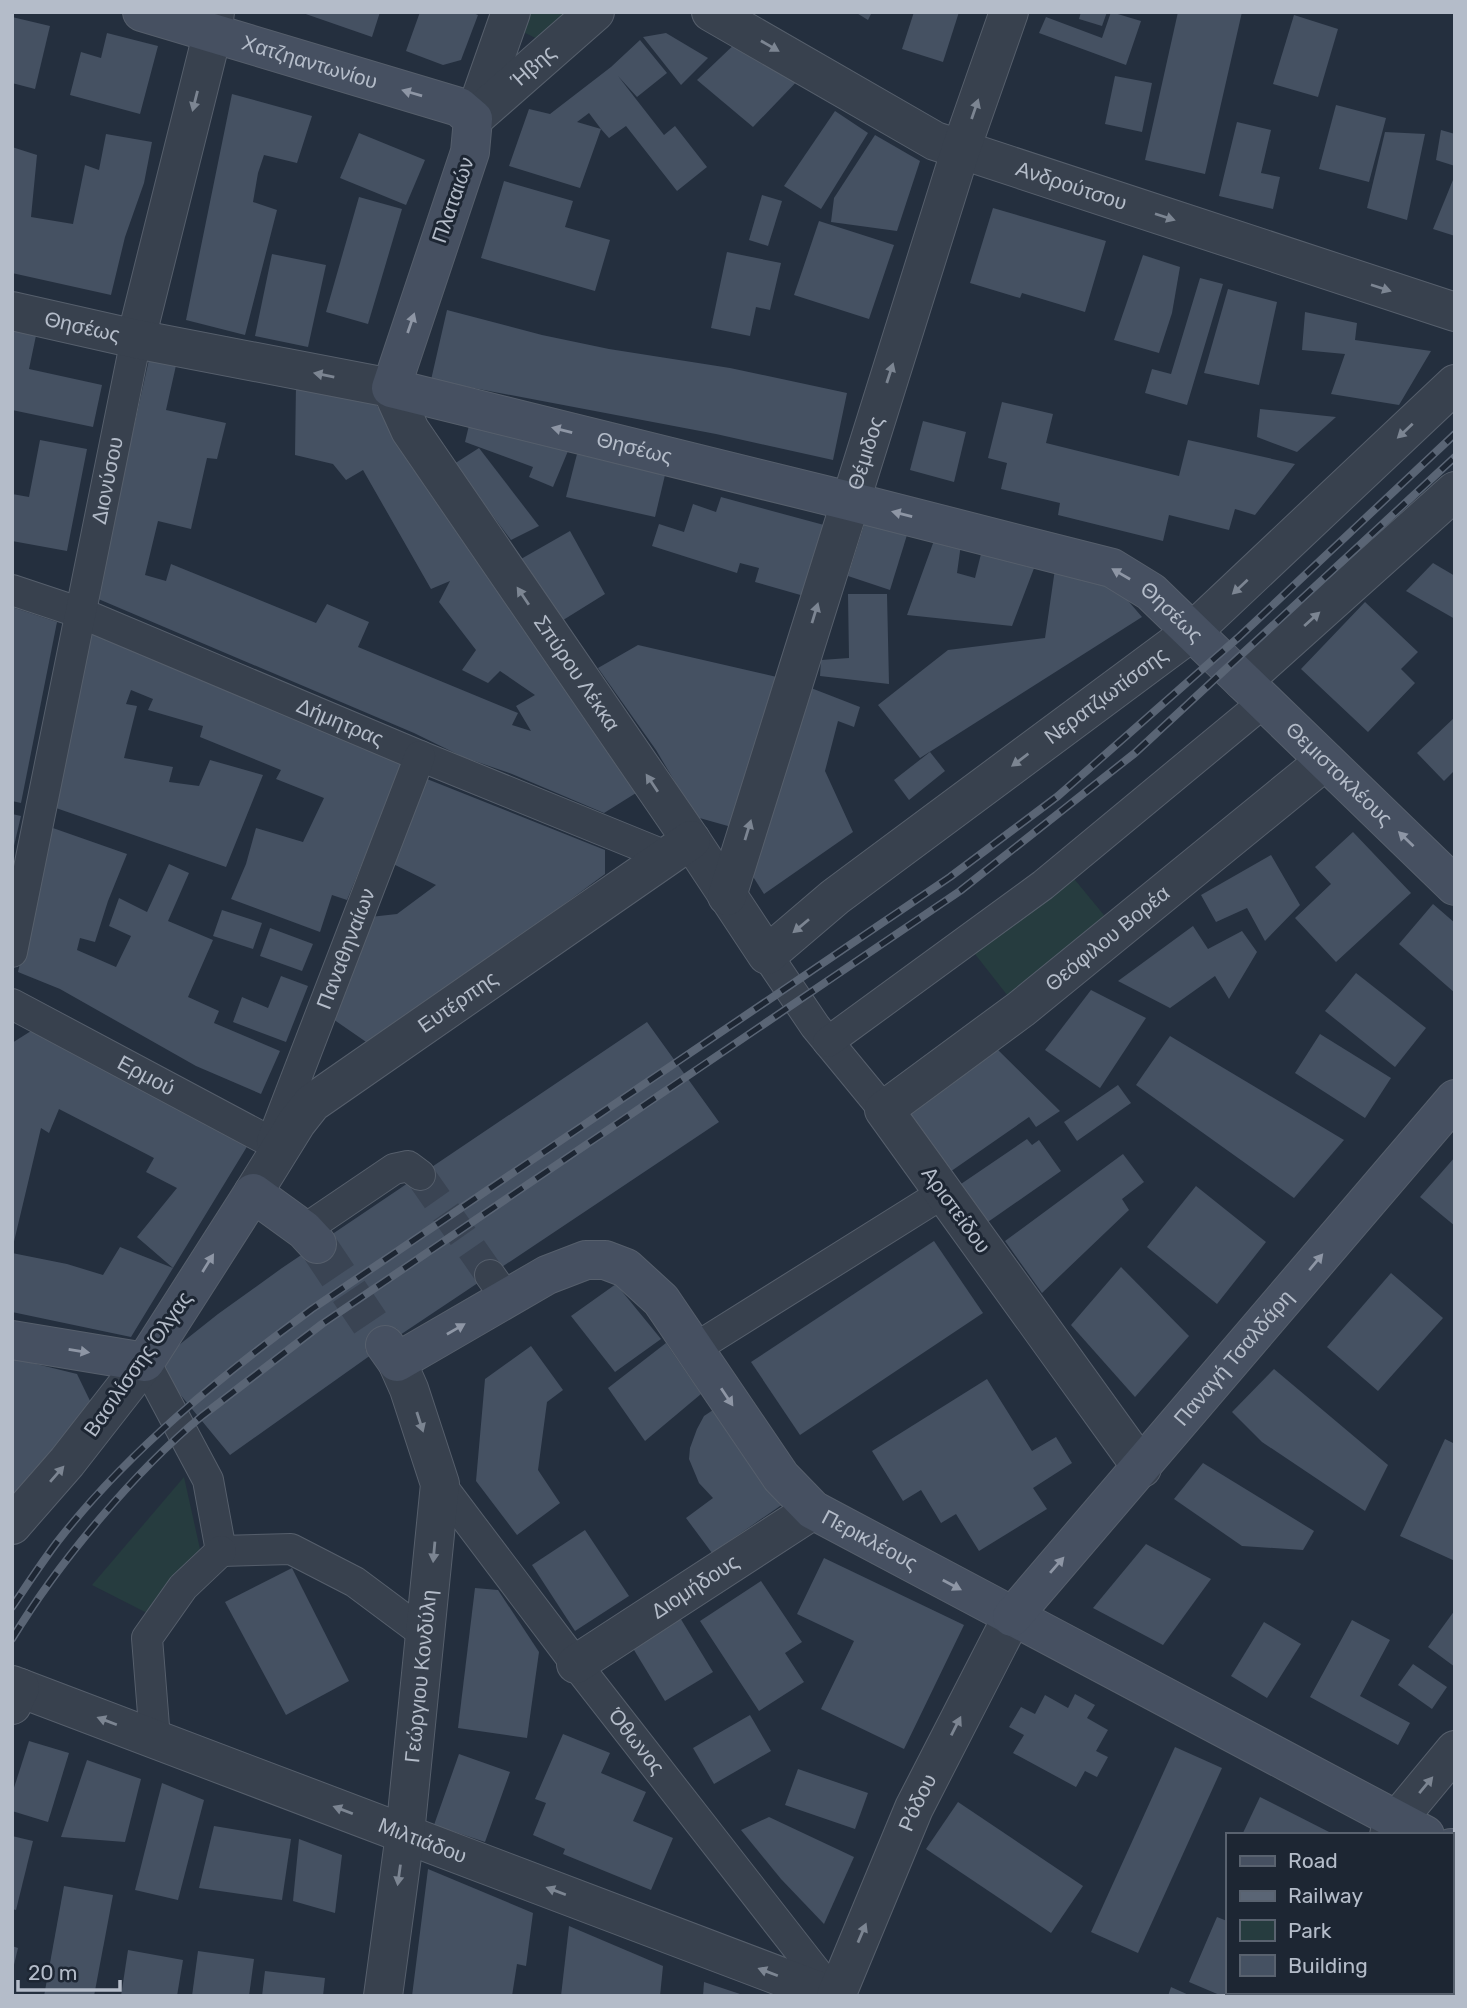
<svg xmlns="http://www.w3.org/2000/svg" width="1467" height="2008" font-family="Rubik,sans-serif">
  <rect width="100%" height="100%" fill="#242f3e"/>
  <g fill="#263c3f">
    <path d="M530,12h48l-32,31 -23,-11z"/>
    <path d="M1066,869l42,51 -97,80 -40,-51z"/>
    <path d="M184,1477l16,72 -53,64 -55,-28z"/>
  </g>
  <g fill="#455162" fill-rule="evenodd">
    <path d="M300,12h80l-8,25z"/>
    <path d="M420,12h51l7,3 -17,45 -18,5 -37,-14z"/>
    <path d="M855,12h17l-4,8z"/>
    <path d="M914,12h45l-16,50 -41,-13z"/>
    <path d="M1081,12h26l-5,14 -23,-7z"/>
    <path d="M1111,12l30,9 -15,44 -87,-32 7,-16 56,21z"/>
    <path d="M1178,12h64l-37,162 -60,-14z"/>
    <path d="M1294,15l44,14 -20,68 -45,-13z"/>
    <path d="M12,17l38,9 -15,63 -23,-6z"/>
    <path d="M107,33l51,13 -18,68 -70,-19 11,-43 20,6z"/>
    <path d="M666,33l42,25 -27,27 -38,-48z"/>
    <path d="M741,38l62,37 -50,52 -56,-47z"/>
    <path d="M640,40l27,33 -30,24 -19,-21 46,59 11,-9 32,41 -30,24 -51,-65 -17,12 -8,-9 -21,59 -71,-22 20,-57 21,5 61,-47zM589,113l12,16 -24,-7z"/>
    <path d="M1115,76l37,7 -10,49 -37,-8z"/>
    <path d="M232,94l80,22 -15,47 -33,-8 -6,18 -5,29 24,8 -32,125 -59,-15z"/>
    <path d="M1336,105l50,13 -17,64 -50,-13z"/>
    <path d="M835,111l33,22 -47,76 -37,-23z"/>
    <path d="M1237,122l34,8 -10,43 19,4 -7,32 -54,-13z"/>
    <path d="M1441,130l14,4v32l-19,-6z"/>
    <path d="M1385,132l40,2 -18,86 -40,-12z"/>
    <path d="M359,133l66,27 -19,45 -66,-27z"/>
    <path d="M106,134l46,8 -8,41 -19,54 -14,58 -99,-22v-126l25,8 -6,62 42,7 12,-59 14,5z"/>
    <path d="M875,135l45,26 -23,70 -66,-9 3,-24z"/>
    <path d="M1455,175v61l-22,-7z"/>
    <path d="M504,181l69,20 -8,26 45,13 -15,51 -114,-33z"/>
    <path d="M762,195l20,6 -14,45 -19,-6z"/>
    <path d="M359,197l43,12 -34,115 -42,-12z"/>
    <path d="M993,208l113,33 -21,71 -63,-19 -2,5 -50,-15z"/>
    <path d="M819,221l75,24 -25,74 -75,-24z"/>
    <path d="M727,252l54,11 -11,47 -14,-3 -6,29 -39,-8z"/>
    <path d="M272,254l54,11 -18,82 -53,-11z"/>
    <path d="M1143,255l37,12 -8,46 -13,40 -45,-13z"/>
    <path d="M1200,278l23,6 -36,121 -42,-12 7,-24 19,5z"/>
    <path d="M1228,289l49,13 -18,83 -55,-12z"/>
    <path d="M447,310l95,25 67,14 121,19 117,25 -14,67 -117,-26 -285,-54z"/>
    <path d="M1305,312l52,11 -2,17 76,11 -32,54 -68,-11 14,-40 -43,-4z"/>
    <path d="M12,320l26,6 -9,43 73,16 -9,42 -81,-17z"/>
    <path d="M150,355l27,6 -11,49 60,13 -9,36 -10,-1 -16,71 -33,-8 -13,54 21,6 5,-17 145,59 11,-19 42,18 -11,25 160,66 -6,12 19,6 -15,-25 19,-11 -35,-24 -12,12 -26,-13 14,-20 -37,-48 11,-21 -19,8 -68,-119 -17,10 -13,-16 -38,-9 1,-71 77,17 32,41 231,351 -32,20 -92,-39 -49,-17 -49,-24 -318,-135z"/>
    <path d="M1002,402l51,12 -7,29 133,33 9,-36 107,24 -40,51 -20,-6 -6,21 -60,-15 -6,26 -105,-26 2,-12 -59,-14 6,-26 -19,-5z"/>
    <path d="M1260,409l76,8 -39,35 -40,-15z"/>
    <path d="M470,421l98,30 -15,36 -24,-10 4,-10 -68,-25z"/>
    <path d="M923,421l43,11 -12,50 -44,-12z"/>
    <path d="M40,440l47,9 -20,102 -55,-10v-47l17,3z"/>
    <path d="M479,448l60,78 -28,14 -57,-76z"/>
    <path d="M577,454l88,21 -10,42 -89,-20z"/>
    <path d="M721,497l103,28 -20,71 -49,-14 4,-14 -19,-5 -3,10 -85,-27 7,-22 25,8 9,-28 23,8z"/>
    <path d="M865,522l42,13 -17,55 -42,-14z"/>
    <path d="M570,531l35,63 -45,28 -39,-63z"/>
    <path d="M936,535l25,9 -4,29 18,5 7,-28 54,13 -24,63 -105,-11z"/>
    <path d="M1056,562l44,6 42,49 -222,141 -42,-53 70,-55 97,-12z"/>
    <path d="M1433,563l22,13v43l-49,-28z"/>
    <path d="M848,594h39l2,90 -69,-8 1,-16 28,-2z"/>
    <path d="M1365,602l53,50 -17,17 14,14 -47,49 -67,-63z"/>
    <path d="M12,607l45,15 -36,181 -9,-2z"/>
    <path d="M91,630l313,131 -57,139 -15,-5 -12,37 -89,-33 15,-35 10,-36 47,14 21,-44 -48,-19 5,-9 -81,-33 3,-11 -55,-16 5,-11 -22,-9 -5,14 11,2 -13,52 49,9 -4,15 30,4 11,-26 53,15 -37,92 -170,-59z"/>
    <path d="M638,645l143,33 -46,150 -39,-11 -40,-67 -58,-82z"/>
    <path d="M811,688l49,19 -6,20 -16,-6 -13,50 28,61 -89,62 -12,-19z"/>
    <path d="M1455,717v53l-11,11 -27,-28z"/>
    <path d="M930,752l15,19 -36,29 -15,-20z"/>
    <path d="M422,777l183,73v24l-233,172 -42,-29 40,-100 27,-3 39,-29 -49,-24z"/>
    <path d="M12,814l9,2 -8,34h-1z"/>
    <path d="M50,827l77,27 -19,47 -13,41 -15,-4 -3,12 39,17 15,-31 -22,-10 10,-28 28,14 22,-48 20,9 -21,48 45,19 -25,57 31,14 -5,12 66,28 -19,43 -65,-28 -136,-77 -42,-17z"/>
    <path d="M1353,832l58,61 -75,69 -41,-44 36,-34 -16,-17z"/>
    <path d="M1271,855l29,50 -35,36 -18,-33 -31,14 -15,-27z"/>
    <path d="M1433,904l22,19v70l-56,-49z"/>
    <path d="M222,910l40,13 -9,26 -40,-13z"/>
    <path d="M1193,926l15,23 34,-18 15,21 -28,47 -14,-23 -45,32 -52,-27z"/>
    <path d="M270,928l43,16 -11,27 -42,-15z"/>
    <path d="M1356,973l70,55 -31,39 -70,-56z"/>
    <path d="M281,976l27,10 -22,56 -53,-20 9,-25 26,11z"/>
    <path d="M1091,990l55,28 -46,70 -55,-38z"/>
    <path d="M647,1022l72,100 -334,223 -155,110 -75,-91 63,-50 64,-46z"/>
    <path d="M31,1031l217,114 -75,123 -42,69 -119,-25v-59l55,11 36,11 17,-28 53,21 -36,-31 40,-49 -31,-16 8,-14 -95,-49 -10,24 -8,-5 -29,122v-207z"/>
    <path d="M1320,1034l71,44 -26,40 -70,-45z"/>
    <path d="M1170,1036l174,104 -50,58 -158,-113z"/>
    <path d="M997,1049l63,62 -24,16 -7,-10 -82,57 -41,-60z"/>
    <path d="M1118,1085l13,18 -54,38 -13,-19z"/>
    <path d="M1027,1139l5,6 7,-5 22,31 -76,53 -27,-38z"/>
    <path d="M1123,1154l21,28 -22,17 7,11 -87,83 -37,-52z"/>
    <path d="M1455,1157v69l-35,-29z"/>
    <path d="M1196,1186l70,56 -49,62 -70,-57z"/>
    <path d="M934,1241l49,72 -183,122 -49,-73z"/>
    <path d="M1121,1267l68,69 -54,61 -64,-72z"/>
    <path d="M1391,1273l52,45 -65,73 -51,-44z"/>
    <path d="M616,1284l45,55 -46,33 -44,-56z"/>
    <path d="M666,1343l35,51 -56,47 -37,-53z"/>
    <path d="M531,1346l32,44 -16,12 -9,68 22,33 -43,32 -41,-54 9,-102z"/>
    <path d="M12,1358l65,16 15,31 -80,98z"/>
    <path d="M1274,1369l114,96 -23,46 -103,-69 -30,-30z"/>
    <path d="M987,1379l45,72 24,-14 16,26 -39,25 14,21 -68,42 -23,-37 -15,9 -20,-33 -18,11 -31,-50z"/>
    <path d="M716,1408l67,96 -71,49 -26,-35 27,-20 -14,-15 -10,-24 1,-11 7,-19 7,-13z"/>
    <path d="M1445,1439l10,5v117l-55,-25z"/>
    <path d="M1203,1463l111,68 -11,19 -61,-4 -68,-47z"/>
    <path d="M585,1530l44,66 -54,35 -43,-66z"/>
    <path d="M1146,1544l65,35 -48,66 -70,-37z"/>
    <path d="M824,1558l140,67 -60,124 -83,-40 33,-68 -57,-27z"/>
    <path d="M292,1568l57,113 -63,34 -61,-113z"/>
    <path d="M761,1581l41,61 -17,11 19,29 -45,29 -59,-90z"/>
    <path d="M475,1588l23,2 41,62 -12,86 -69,-10z"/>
    <path d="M1455,1610v57l-27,-20z"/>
    <path d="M679,1616l34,56 -48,29 -34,-56z"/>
    <path d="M1352,1620l38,20 -30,56 50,27 -12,22 -88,-48z"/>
    <path d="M1264,1622l37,22 -34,54 -36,-22z"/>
    <path d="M1413,1664l34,23 -15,22 -34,-24z"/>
    <path d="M1075,1694l20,11 -8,13 21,12 -12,21 12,6 -11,20 -12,-6 -9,16 -63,-34 11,-18 -15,-8 12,-20 14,7 10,-19 23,13z"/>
    <path d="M750,1715l21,36 -57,33 -21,-36z"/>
    <path d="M563,1734l47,19 -9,20 45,19 -13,29 40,17 -22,52 -88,-36 2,-5 -32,-14 13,-32 -11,-4z"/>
    <path d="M29,1741l40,12 -21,69 -36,-11v-17z"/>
    <path d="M1175,1747l47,21 -84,185 -47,-21z"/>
    <path d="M459,1754l51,18 -25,70 -51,-17z"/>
    <path d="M87,1760l54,19 -16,63 -64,-5z"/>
    <path d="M798,1769l70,24 -13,36 -70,-24z"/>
    <path d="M162,1783l42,17 -26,100 -43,-10z"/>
    <path d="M1260,1797l75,38h-93z"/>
    <path d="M958,1802l125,84 -32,47 -125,-84z"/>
    <path d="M769,1817l85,40 -30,67 -43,-45 -40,-49z"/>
    <path d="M214,1826l77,13 -9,61 -83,-12z"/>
    <path d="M12,1836l21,5 -17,69 -4,-1z"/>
    <path d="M299,1839l43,16 -7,58 -42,-12z"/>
    <path d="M428,1869l105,44 -7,53 -9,-2 -5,32h-100z"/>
    <path d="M64,1886l49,9 -19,101h-50z"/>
    <path d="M1451,1890l4,2v100l-4,-2z"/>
    <path d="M1217,1917l10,4v71h39l-1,4h-43l-33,-14z"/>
    <path d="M569,1926l94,40 -3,30h-99z"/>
    <path d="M12,1946l6,2 -5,21h-1z"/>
    <path d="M128,1950l55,10 -6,36h-56z"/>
    <path d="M198,1951l56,8 -5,37h-57z"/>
    <path d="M265,1971l60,7 -2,18h-61z"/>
    <path d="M704,1982l39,13v1h-40z"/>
    <path d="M1171,1987l20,9h-23z"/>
  </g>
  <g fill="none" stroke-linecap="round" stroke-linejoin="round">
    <path stroke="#3a4453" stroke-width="30" stroke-dasharray="30 15" stroke-linecap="butt" d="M420,1175l70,100"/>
    <path stroke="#3a4453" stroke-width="38" stroke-dasharray="38 19" stroke-linecap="butt" d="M317,1244l68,101"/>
    <g stroke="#565f6c" stroke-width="32">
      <g id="pedestrian">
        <path id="s1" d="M12,590l69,23 339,143 246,100"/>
        <path id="s2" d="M12,952l124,-613"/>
        <path d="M767,955l48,71 69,84"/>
        <path id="s3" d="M12,1004l270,144"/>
        <path d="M828,1042l215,-157 221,-183"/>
        <path id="s4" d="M272,1141l148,-385"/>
        <path d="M304,1230l90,-61 14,-3 12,9"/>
        <path d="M490,1275l17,24"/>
        <path d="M694,1349l249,-156"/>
        <path d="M145,1362l63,118 13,71 70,-2 64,33 71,53"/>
        <path id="s5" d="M440,1484l136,180 259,332"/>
        <path d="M155,1739l-8,-101 36,-51 38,-36"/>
      </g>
    </g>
    <g stroke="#565f6c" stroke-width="40">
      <g id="minor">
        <path id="s6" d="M711,12l224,129 520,171"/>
        <path d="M474,117l37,-105"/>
        <path id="s7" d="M473,119l122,-107"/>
        <path d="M136,339l76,-304 3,-23"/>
        <path id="s8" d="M391,388l19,42 281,410 76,115 68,-58 358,-266"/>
        <path d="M1243,681l212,-190"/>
        <path id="s9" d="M727,896l234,-747 48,-137"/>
        <path id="s10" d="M253,1193l44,-71 15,-19 379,-263"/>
        <path id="s11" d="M1142,1468l-258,-358 137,-101 304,-248"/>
        <path id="s12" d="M576,1664l237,-154"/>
        <path id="s13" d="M12,1685l820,311"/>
        <path d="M1389,1835l8,-15 58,-70"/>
        <path id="s14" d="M383,1996l22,-162 35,-350 -31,-95 -12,-27"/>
        <path id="s15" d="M836,1996l78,-188 98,-191"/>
        <path d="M1313,1996l1,-4"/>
      </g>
    </g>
    <g stroke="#565f6c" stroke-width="40">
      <g id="tertiary">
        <path id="s16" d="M12,311l124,28 255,49"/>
        <path d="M1193,631l262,-247"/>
        <path d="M12,1525l55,-63 78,-100"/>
        <path d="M12,1705l8,-17"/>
      </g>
    </g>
    <g stroke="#565f6c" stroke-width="40">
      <g id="secondary">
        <path id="s17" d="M142,12l317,95 14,12 -3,33 -79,236 458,113 263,67 39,24 304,294"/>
        <path d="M12,1340l133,22 108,-169 51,37 13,14"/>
        <path id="s18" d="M385,1345l12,17 150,-87 39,-15h19l21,8 35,32 120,177 32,33 612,325"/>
        <path id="s19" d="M1012,1617l443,-518"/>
        <path d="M1451,1848l4,2"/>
      </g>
    </g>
    <use href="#pedestrian" stroke="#38414e" stroke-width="30"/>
    <use href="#minor" stroke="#38414e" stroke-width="38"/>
    <use href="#tertiary" stroke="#38414e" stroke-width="38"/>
    <use href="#secondary" stroke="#465061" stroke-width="38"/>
    <g stroke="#5a6575" stroke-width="8">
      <g id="rail">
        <path d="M12,1607c15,-22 30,-45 46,-66 70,-90 163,-165 254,-232l638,-432 108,-81 182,-160 215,-202"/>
        <path d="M12,1639c46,-76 122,-167 190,-223l120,-92 638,-433 175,-138 320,-296"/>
      </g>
    </g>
    <use href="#rail" stroke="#1d2633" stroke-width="5" stroke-dasharray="16" stroke-linecap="butt"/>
  </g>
  <defs><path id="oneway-solid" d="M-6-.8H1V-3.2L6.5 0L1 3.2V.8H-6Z" transform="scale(1.75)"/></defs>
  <g fill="#7c8592">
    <use href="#oneway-solid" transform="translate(770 46) rotate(30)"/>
    <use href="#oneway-solid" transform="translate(195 101) rotate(104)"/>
    <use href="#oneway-solid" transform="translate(975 109) rotate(-71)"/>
    <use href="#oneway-solid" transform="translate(1165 217) rotate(18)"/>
    <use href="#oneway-solid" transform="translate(1381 288) rotate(18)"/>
    <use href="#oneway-solid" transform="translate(890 373) rotate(-72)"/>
    <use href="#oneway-solid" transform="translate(324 375) rotate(-169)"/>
    <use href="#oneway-solid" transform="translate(1405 431) rotate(137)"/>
    <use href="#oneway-solid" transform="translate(1240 587) rotate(137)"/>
    <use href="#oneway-solid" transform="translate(523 596) rotate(-124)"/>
    <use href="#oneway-solid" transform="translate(815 613) rotate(-73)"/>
    <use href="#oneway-solid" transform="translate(1312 619) rotate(-42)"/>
    <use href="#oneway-solid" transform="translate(1020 760) rotate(143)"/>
    <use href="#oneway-solid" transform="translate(652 783) rotate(-124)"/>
    <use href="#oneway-solid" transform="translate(748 830) rotate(-73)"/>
    <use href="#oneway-solid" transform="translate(801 926) rotate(140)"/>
    <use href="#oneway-solid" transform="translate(420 1422) rotate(72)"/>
    <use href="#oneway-solid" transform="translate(57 1474) rotate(-49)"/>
    <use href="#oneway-solid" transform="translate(434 1552) rotate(95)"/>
    <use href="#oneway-solid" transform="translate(107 1721) rotate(-159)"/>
    <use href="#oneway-solid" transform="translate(956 1726) rotate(-63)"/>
    <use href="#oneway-solid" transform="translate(1426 1785) rotate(-50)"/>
    <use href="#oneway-solid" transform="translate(343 1810) rotate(-159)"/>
    <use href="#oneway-solid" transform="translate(399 1875) rotate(98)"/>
    <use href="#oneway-solid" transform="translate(556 1891) rotate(-159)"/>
    <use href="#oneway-solid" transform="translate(862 1933) rotate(-67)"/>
    <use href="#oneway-solid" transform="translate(768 1972) rotate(-159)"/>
  </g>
  <g fill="#8e96a5">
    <use href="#oneway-solid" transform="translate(412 93) rotate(-164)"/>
    <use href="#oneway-solid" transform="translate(411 323) rotate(-71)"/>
    <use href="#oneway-solid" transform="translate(562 430) rotate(-166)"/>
    <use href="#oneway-solid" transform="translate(902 514) rotate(-166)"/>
    <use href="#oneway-solid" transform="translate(1121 574) rotate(-150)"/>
    <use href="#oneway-solid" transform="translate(1406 839) rotate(-136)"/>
    <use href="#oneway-solid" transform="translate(1316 1262) rotate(-50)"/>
    <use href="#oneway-solid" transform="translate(208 1263) rotate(-58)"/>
    <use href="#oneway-solid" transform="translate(456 1329) rotate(-30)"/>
    <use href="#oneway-solid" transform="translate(79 1351) rotate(9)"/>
    <use href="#oneway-solid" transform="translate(727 1397) rotate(56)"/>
    <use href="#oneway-solid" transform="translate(1057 1565) rotate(-49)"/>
    <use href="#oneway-solid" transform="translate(952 1585) rotate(28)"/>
  </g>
  <g text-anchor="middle" stroke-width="6" stroke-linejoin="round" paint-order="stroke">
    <g font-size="21" fill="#b4bcc9" stroke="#1d2633">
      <text dy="7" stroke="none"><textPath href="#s17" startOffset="175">Χατζηαντωνίου</textPath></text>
      <text dy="7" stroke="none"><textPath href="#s7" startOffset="80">Ήβης</textPath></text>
      <text dy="7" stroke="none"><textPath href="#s6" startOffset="402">Ανδρούτσου</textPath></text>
      <text transform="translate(453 200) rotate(-71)" y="7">Πλαταιών</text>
      <text dy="7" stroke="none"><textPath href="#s16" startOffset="72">Θησέως</textPath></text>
      <text dy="7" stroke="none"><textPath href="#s17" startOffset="882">Θησέως</textPath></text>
      <text dy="7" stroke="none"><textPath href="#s9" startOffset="464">Θέμιδος</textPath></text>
      <text dy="7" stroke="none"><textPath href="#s2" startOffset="481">Διονύσου</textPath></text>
      <text dy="7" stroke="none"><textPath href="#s17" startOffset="1449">Θησέως</textPath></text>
      <text dy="7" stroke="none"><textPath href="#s8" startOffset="341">Σπύρου Λέκκα</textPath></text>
      <text dy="7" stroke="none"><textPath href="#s8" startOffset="1108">Νερατζιωτίσσης</textPath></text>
      <text dy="7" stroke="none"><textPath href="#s1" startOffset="354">Δήμητρας</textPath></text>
      <text dy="7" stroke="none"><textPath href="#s17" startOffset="1682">Θεμιστοκλέους</textPath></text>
      <text dy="7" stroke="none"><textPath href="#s11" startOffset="723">Θεόφιλου Βορέα</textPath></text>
      <text dy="7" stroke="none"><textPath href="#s4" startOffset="206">Παναθηναίων</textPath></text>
      <text dy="7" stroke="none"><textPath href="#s10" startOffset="285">Ευτέρπης</textPath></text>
      <text dy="7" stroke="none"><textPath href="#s3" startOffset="152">Ερμού</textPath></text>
      <text transform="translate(956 1210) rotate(54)" y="7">Αριστείδου</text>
      <text dy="7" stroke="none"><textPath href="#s19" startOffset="341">Παναγή Τσαλδάρη</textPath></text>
      <text transform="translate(138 1364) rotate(-55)" y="7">Βασιλίσσης Όλγας</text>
      <text dy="7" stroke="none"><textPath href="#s18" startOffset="649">Περικλέους</textPath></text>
      <text dy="7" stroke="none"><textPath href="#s12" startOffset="142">Διομήδους</textPath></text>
      <text dy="7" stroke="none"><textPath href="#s14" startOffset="322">Γεώργιου Κονδύλη</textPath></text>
      <text dy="7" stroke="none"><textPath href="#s5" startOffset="324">Όθωνος</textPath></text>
      <text dy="7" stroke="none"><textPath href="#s15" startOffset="210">Ρόδου</textPath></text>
      <text dy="7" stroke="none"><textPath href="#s13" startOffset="439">Μιλτιάδου</textPath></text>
    </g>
  </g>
  <rect width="1467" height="2008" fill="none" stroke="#b4bcc9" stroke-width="28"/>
  <rect x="1226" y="1833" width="228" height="161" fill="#1d2633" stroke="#59626f" stroke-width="2"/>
  <rect x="1240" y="1856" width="35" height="10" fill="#465061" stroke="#59626f" stroke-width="2"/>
  <text x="1288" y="1868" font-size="21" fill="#b4bcc9">Road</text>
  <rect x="1240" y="1891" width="35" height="10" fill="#5a6575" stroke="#59626f" stroke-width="2"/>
  <text x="1288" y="1903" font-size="21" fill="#b4bcc9">Railway</text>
  <rect x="1240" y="1920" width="35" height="21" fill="#263c3f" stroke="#59626f" stroke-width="2"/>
  <text x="1288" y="1938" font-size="21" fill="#b4bcc9">Park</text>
  <rect x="1240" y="1955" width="35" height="21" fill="#455162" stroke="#59626f" stroke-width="2"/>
  <text x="1288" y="1973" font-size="21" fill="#b4bcc9">Building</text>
  <path d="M18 1980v10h102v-10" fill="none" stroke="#b4bcc9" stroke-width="3.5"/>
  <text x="28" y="1980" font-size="21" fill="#b4bcc9" stroke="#1d2633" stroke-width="5" paint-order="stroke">20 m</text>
</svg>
